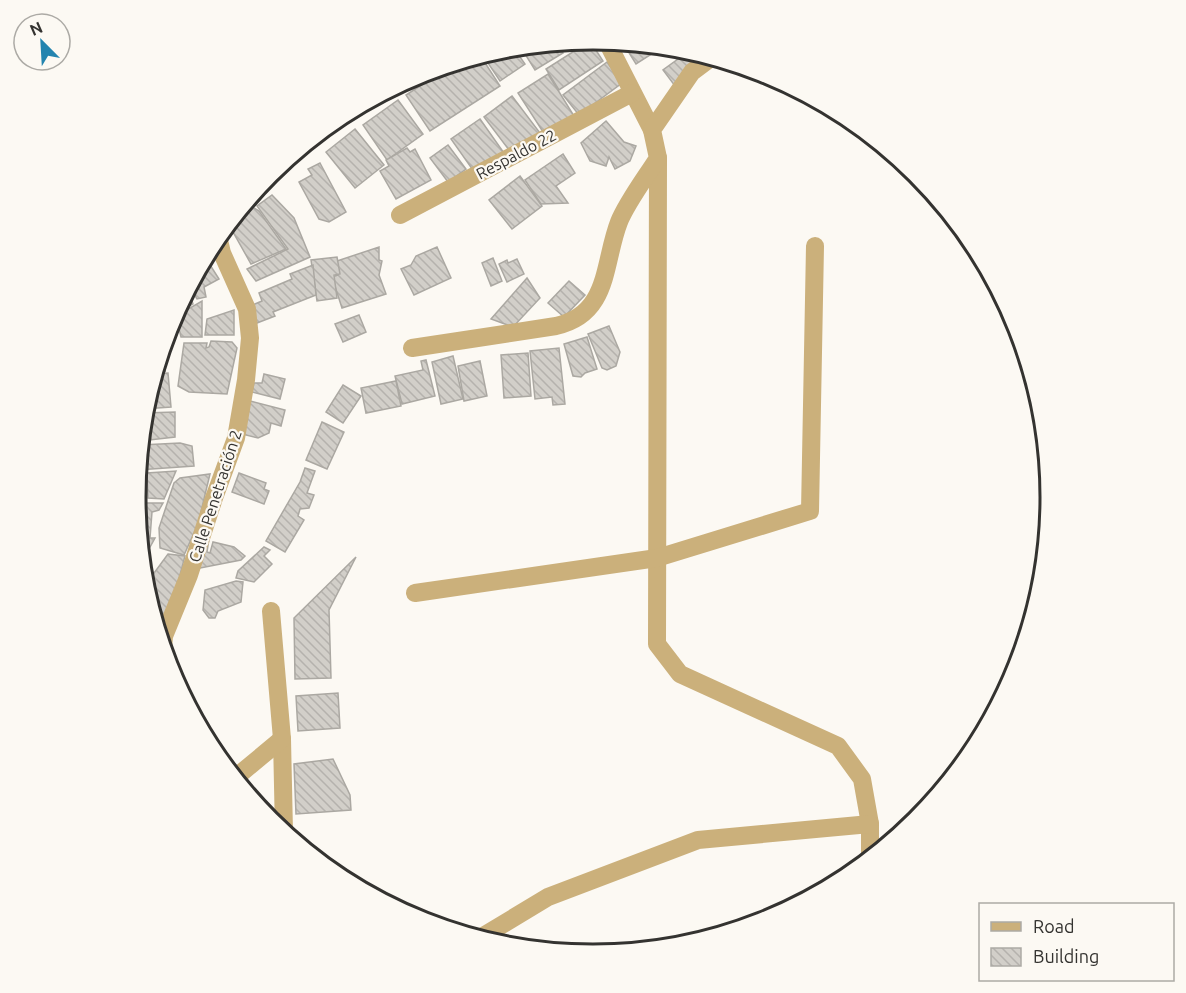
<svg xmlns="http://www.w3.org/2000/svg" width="1186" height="993" font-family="Ubuntu,sans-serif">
  <defs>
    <pattern id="building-back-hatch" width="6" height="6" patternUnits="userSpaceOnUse" patternTransform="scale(1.5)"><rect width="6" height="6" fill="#d2cfc9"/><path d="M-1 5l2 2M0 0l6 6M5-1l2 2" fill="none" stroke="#b5b2ad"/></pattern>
  </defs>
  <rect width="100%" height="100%" fill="#fcf9f3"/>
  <g fill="url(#building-back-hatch)" stroke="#aba8a2" stroke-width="1.5">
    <path d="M590,41l13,20 -44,29 -13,-21z"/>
    <path d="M556,43l7,10 -28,17 -15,-24z"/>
    <path d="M633,43l31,3 -28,18 -10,-16z"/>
    <path d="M513,47l12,17 -25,17 -18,-27z"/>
    <path d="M689,51l9,15 -23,20 -12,-16z"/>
    <path d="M480,55l20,31 -70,45 -24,-36 51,-33z"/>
    <path d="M607,62l15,21 -43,32 -16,-20z"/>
    <path d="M548,74l26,42 -29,19 -27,-42z"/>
    <path d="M512,96l28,37 -28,21 -28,-37z"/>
    <path d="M398,100l25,34 -36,26 -24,-35z"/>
    <path d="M480,119l24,34 -29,20 -24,-34z"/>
    <path d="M606,121l18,21 12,4 -6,15 -15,8 -6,-12 -3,9 -16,-5 -9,-18z"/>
    <path d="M355,129l29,36 -29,23 -29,-36z"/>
    <path d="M448,145l18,24 -18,13 -18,-24z"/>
    <path d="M407,148l3,4 5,-3 16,31 -35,19 -16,-28 9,-5 -3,-6z"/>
    <path d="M563,154l12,19 -19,13 12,17 -27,1 -16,-24z"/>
    <path d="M320,163l26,49 -17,10 -10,-3 -20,-37 13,-7 -4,-6z"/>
    <path d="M520,176l22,30 -30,23 -23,-29z"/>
    <path d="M272,195l22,23 16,39 -54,24 -9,-12 41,-20 -31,-43z"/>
    <path d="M248,204l11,7 27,38 -35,15 -23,-41 11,-13z"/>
    <path d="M379,247v13l3,1 -3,14 7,19 -44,14 -10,-31 6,-2 -4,-13z"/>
    <path d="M437,247l14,31 -37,17 -13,-26 10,-4 5,-9z"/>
    <path d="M205,257l14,22 -15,8 2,10 -9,2 -8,-13z"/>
    <path d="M337,257l3,17 -6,1 3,23 -20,3 -6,-41z"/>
    <path d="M493,258l9,23 -11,5 -9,-23z"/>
    <path d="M517,259l7,15 -17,8 -8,-18 8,-4 1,3z"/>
    <path d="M313,265l3,30 -43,17 2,4 -18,7 -7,-17 12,-5 -3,-8 33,-14 -2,-5z"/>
    <path d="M527,278l13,20 -27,29 -22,-8z"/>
    <path d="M569,281l16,14 -21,22 -16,-14z"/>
    <path d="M188,290l5,14 -18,10 12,-23z"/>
    <path d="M202,301v36h-21l-5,-21z"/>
    <path d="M234,310v25h-29l2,-16z"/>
    <path d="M359,315l7,17 -23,10 -8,-18z"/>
    <path d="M171,320l4,11 -9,4 4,-14z"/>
    <path d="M609,326l11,26 -4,14 -9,4 -5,-2 -14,-34z"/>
    <path d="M587,337l10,32 -12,4 -4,4 -8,-1 -9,-32z"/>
    <path d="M211,341l21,1 5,6 -10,46 -38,-2 -11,-6 6,-43h23l-1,5 3,-1z"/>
    <path d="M559,348l6,56 -12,1 -1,-8 -17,2 -5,-48z"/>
    <path d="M528,353l3,43 -27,2 -3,-43z"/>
    <path d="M453,356l10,43 -22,5 -9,-42z"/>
    <path d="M159,360l6,11 -10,1z"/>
    <path d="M426,360l9,36 -33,8 -7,-28 28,-6 -2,-9z"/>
    <path d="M480,361l7,35 -23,5 -6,-35z"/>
    <path d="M168,373l3,34 -27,2 10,-35z"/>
    <path d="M264,374l21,5 -5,20 -28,-7 2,-9h8z"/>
    <path d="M396,381l5,25 -35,7 -5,-25z"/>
    <path d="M343,385l18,11 -18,27 -17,-11z"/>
    <path d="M250,401l35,9 -4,16 -10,-3 -2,10 -11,5 -16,-4z"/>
    <path d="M175,412v25l-34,4 3,-28z"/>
    <path d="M322,422l22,10 -17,37 -21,-9z"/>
    <path d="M180,443l12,3 2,20 -56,4 3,-25z"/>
    <path d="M305,468l10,3 -8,22 7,2 -5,13 -9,1 -2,7 6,4 -19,32 -19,-11 34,-59z"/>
    <path d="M176,471l-12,28 -16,-1 -1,-25z"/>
    <path d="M142,473l2,21 -8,1 2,-21z"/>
    <path d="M239,473l27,10 -2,6 5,2 -5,13 -32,-12z"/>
    <path d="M210,474l-12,50 -14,31 -24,-7 -1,-20 15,-45 6,-5z"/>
    <path d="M136,503h27l-4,7 -7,2 -2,26h5l-5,9 -9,2z"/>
    <path d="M209,539l-2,13 3,1 3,-11 21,5 11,9 -4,4 -46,9z"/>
    <path d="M264,547l6,3 -6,6 8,8 -18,18 -18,-4 2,-7z"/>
    <path d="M168,554l17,2 -17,64 -14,-2 -10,-35 2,1z"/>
    <path d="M356,557l-27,53 2,68 -36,1 -1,-61z"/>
    <path d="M236,581l7,1 -2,20 -23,9 -3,7h-6l-6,-8 2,-20z"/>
    <path d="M338,693l2,35 -42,3 -2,-35z"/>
    <path d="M333,759l17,36 1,15 -55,4 -2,-50z"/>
  </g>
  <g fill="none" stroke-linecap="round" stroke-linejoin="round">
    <g stroke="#cbb07b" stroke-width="18">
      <path d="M606,40l46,90"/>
      <path d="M658,158l-1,486 23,30 158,72 24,33 8,45v34"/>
      <path d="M400,215l232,-122"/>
      <path d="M412,348l144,-22c54,-12 47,-63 63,-104 8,-20 27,-45 39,-64l-6,-28 40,-58 20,-15"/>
      <path d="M415,593l242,-35 153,-47 5,-265"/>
      <path d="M271,611l11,128 2,93"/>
      <path d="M163,649l1,-13 25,-61 25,-77 22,-60 10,-58 4,-42 -3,-29 -25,-56 -4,-17"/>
      <path d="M235,778l47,-39"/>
      <path d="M480,938l68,-41 150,-57 172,-16"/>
    </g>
  </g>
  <g text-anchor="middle" stroke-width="4.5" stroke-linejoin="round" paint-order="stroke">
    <g font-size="16" fill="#343330" stroke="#fcf9f3">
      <text transform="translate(516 154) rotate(-28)" y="6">Respaldo 22</text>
      <text transform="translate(215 496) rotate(-72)" y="6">Calle Penetración 2</text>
    </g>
  </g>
  <path d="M0 0H1186V993H0ZM146 497a447 447 0 1 1 894 0a447 447 0 1 1-894 0Z" fill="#fcf9f3" fill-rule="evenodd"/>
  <path fill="none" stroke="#343330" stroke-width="3" d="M146 497a447 447 0 1 1 894 0a447 447 0 1 1-894 0Z"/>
  <rect x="979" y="903" width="195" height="78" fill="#fcf9f3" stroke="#acaaa5" stroke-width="1.5"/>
  <rect x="991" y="922" width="30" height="9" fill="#cbb07b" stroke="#acaaa5" stroke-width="1.5"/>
  <text x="1033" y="933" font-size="18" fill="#343330">Road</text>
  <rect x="991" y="948" width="30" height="18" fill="url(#building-back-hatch)" stroke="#acaaa5" stroke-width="1.5"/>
  <text x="1033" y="963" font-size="18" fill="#343330">Building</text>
  <g transform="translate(42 42) rotate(336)"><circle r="28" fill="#fcf9f3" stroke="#acaaa5" stroke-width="1.5"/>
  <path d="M0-4.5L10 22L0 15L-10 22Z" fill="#2384af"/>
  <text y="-9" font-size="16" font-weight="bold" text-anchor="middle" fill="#343330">N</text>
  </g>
</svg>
